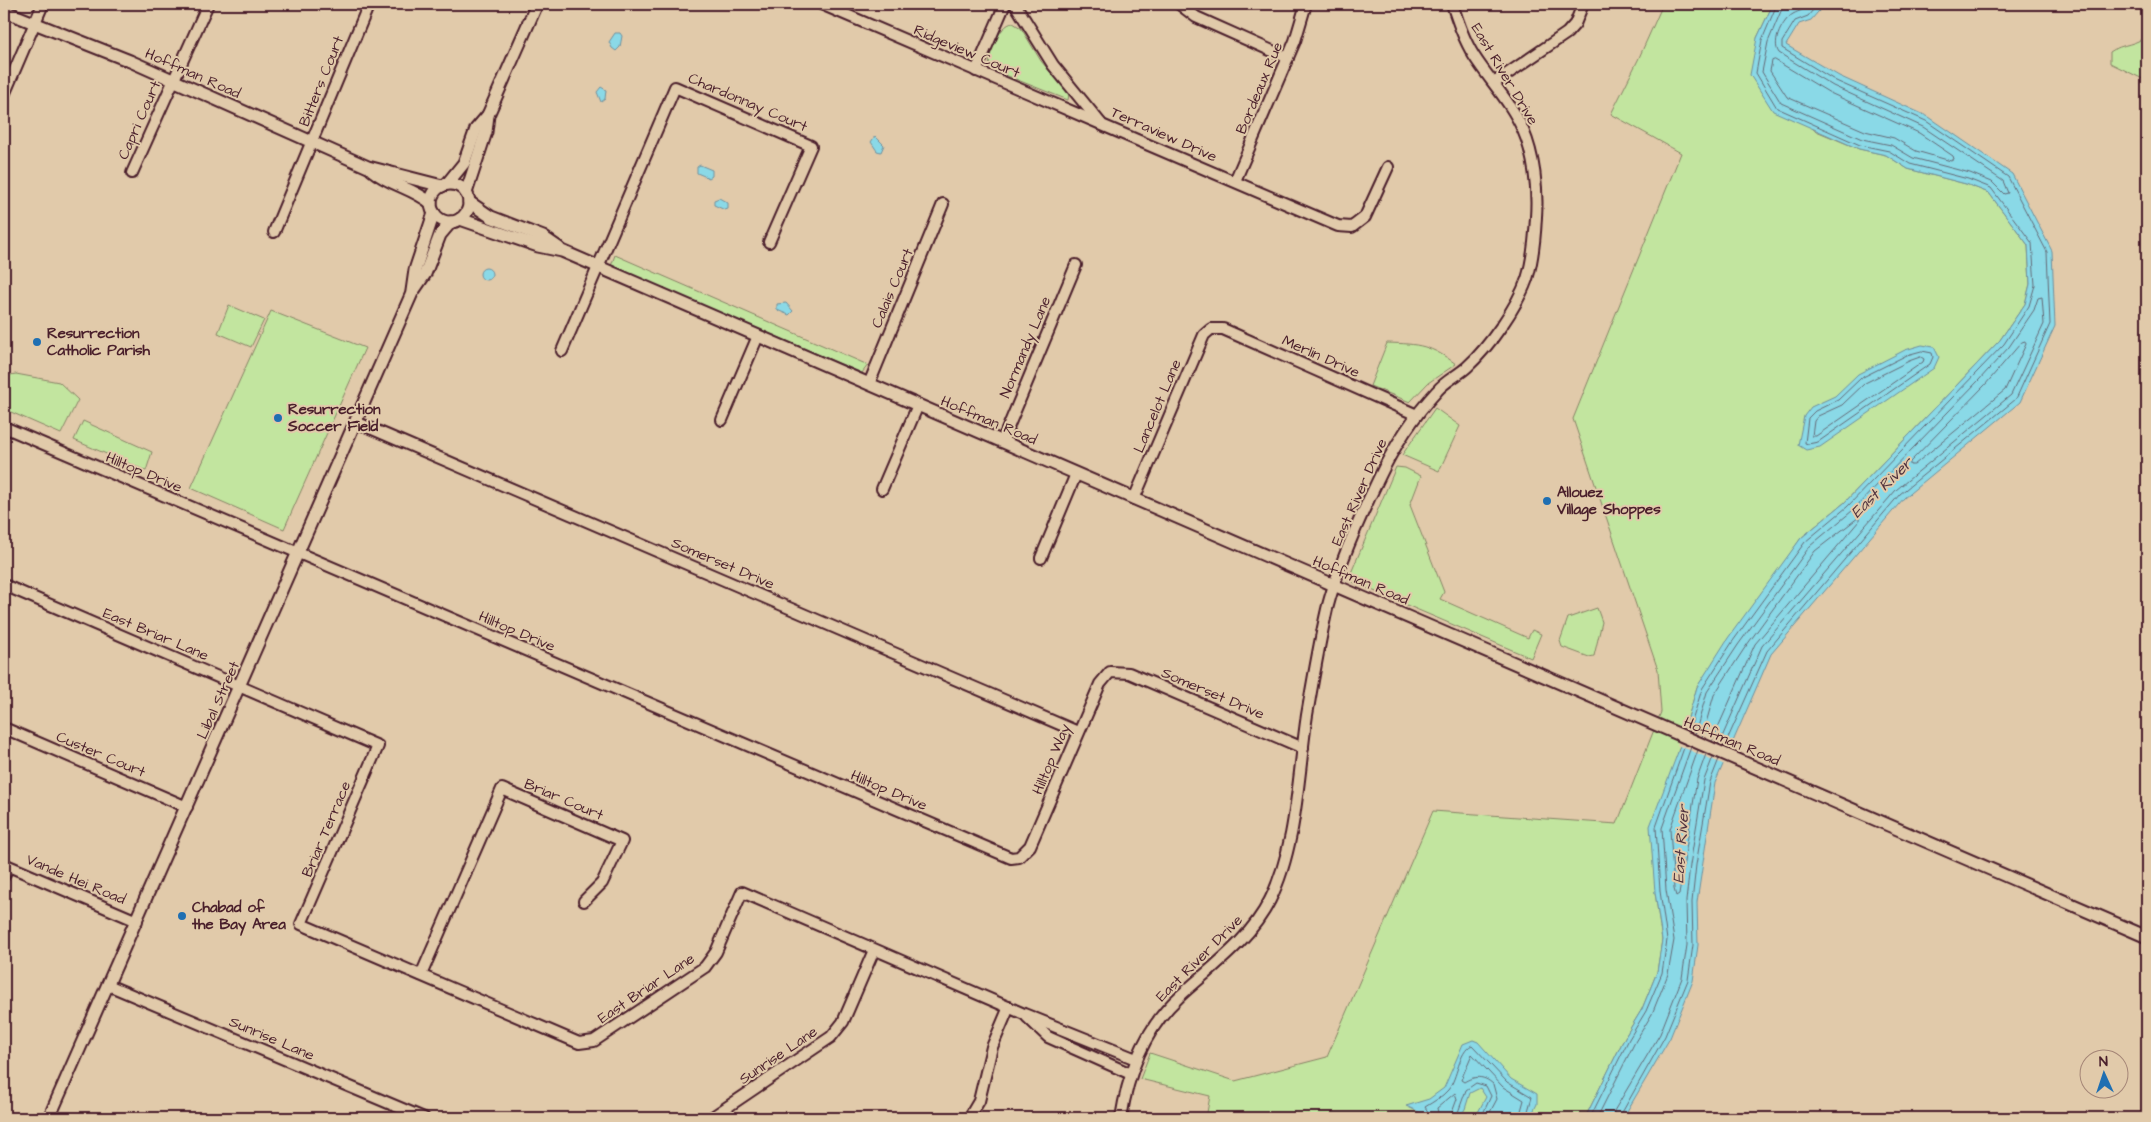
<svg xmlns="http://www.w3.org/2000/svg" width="2151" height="1122" font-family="'Architects Daughter',sans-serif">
  <rect width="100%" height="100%" fill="#e1caaa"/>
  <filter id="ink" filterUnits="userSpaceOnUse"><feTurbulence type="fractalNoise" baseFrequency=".02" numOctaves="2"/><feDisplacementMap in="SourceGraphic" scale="10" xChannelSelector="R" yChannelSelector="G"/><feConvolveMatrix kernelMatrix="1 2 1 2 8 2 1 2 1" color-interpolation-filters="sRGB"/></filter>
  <g filter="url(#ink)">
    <g fill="#c2e59f" stroke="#868265">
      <path d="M1663,4h110l-16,34 57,92 45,19 27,6 22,14 58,15 23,9 39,52 2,39 -5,20 -25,36 -156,163 -43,35 -104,149 -19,65 -23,140 7,48 -5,32 -15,37 -17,28 -40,81h-379l4,-22 -70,-17 10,-26 85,28 92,-24 106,-246 184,13 44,-112 -3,-42 -85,-251 108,-266 -70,-39 27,-54z"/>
      <path d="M1013,23l8,5 20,33 28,33 -1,6 -73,-29 -5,-4c-4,-12 10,-43 23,-44z"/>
      <path d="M2147,34v47l-37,-18v-11c12,-9 28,-6 37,-18z"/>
      <path d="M615,255l253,110 -6,8 -251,-107z"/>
      <path d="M229,305l35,15 -13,27 -33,-14z"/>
      <path d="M271,311l94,37 -81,181 -93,-41z"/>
      <path d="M1387,343c33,1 43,2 69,21l-28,19 -18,19 -40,-16z"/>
      <path d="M16,374l43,8 19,18 -17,34 -57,-25v-33z"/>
      <path d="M1435,408l25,18 -21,45 -37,-16z"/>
      <path d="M83,421l69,31 -6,19 -72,-31z"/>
      <path d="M1396,467l9,1 16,8 -11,29 34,87 -4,7 88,39 4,-8 9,4 -10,24 -183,-78z"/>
      <path d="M1597,608l5,14 -8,34 -5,1 -27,-10 -2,-6 8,-23z"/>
    </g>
    <g fill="#8ad9e7" stroke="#708f9c">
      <path d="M1773,4h52l-14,16 -12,4 -13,21 53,31 90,41 83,57 40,77 3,75 -35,76 -116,96 -133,156 -56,129 -18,119 1,43 -5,36 -23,57 -47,80h-38l40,-81 17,-28 15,-37 5,-32 -7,-48 -5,-66 28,-74 19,-65 31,-49 73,-100 43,-35 156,-163 25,-36 5,-20 -2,-39 -39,-52 -23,-9 -58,-15 -22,-14 -27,-6 -86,-38 -23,-36 7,-37z"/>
      <path d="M615,33h5l2,3 -2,11 -4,4 -4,-3 -3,-6z"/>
      <path d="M601,87l5,3 -1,9 -4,3 -4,-10z"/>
      <path d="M875,136l9,9 -3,7 -4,-1 -6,-9z"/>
      <path d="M700,165l12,5v6l-3,2 -12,-5v-6z"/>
      <path d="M719,198l9,5v6l-3,1 -11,-5v-5z"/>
      <circle cx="486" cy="274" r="6"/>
      <path d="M786,303l7,8 -4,4 -12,-5v-6z"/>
      <path d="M1922,345l12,2 5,10 -5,11 -114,79 -14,3 -8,-5 6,-29 7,-9 24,-11 23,-22 47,-24z"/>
      <path d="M1473,1040l5,2 33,37 26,15v10l-7,14h-55l11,-21 -6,-9 -10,5 -5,16 -6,9h-28l-25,-12 23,-7 15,-11 19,-44z"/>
    </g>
    <path fill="#e1caaa" d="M1684,724l49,21 -8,20 -48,-20z"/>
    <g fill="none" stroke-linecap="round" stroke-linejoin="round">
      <g stroke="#646976" stroke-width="1">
        <path d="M1784,4l-16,38 -6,30 19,31 81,36 29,6 22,13 57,15 22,9 12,12 4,-1 -5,-12 -80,-54 -90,-41 -54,-33c-8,-11 4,-33 14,-39 7,-4 11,-3 17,-10"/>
        <path d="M1775,60l55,33 89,40 34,23 1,3 -3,2 -35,-10 -22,-13 -29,-7 -78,-34 -17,-26 2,-10z"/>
        <path d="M2022,342l3,-1 1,3 -21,46 -91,75h-4v-3l75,-77z"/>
        <path d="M1922,351l10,2 1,4 -3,7 -112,78 -10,2 -3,-1 3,-25 7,-7 23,-11 23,-22 46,-23z"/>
        <path d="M1921,357l3,2 -1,3 -107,74h-4l2,-15 4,-5 24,-11 23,-22 44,-22z"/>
        <path d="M1689,731l13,-42 31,-48 72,-99 42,-35 157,-163 25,-38 6,-21 -3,-42 -41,-55 -23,-9 -58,-15 -21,-13 -29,-6 -83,-37 -21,-35 6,-33 15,-36"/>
        <path d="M1695,734l12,-42 31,-47 72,-99 42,-35 127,-131 30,-33 25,-37 4,-12 4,-1 2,27 -33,71 -115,95 -134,156 -43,98"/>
        <path d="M1702,737l12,-42 30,-46 71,-98 44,-34v4l-104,123 -43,97"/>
        <path d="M1724,747l43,-96 133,-157 116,-95 34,-75 -3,-72 -39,-75 -82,-56 -90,-40 -54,-33v-6l13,-21 13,-5 10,-12"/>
        <path d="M1698,750l-28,79 4,60 2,7 3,-2 18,-115 9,-25"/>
        <path d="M1432,1118l-7,-11c8,-5 17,-10 23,-17 10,-12 10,-38 24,-45l35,37 25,15 -6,21"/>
        <path d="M1439,1118l-2,-10 18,-15 2,6 -7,19"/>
        <path d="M1456,1118l10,-28 10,-7 10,3 5,10 -10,22"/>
        <path d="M1487,1118l10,-19 -4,-15c-10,-9 -19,-8 -29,-2l-3,-2 11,-26 31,33 21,13 -5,18"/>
        <path d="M1590,1118l39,-79 17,-28 16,-38 5,-33 -7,-49 -4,-64 29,-82"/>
        <path d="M1597,1118l38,-76 17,-28 16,-40 6,-34 -8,-50 -4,-62 29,-81"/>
        <path d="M1612,1118l2,-7 46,-77 22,-56 5,-33 -1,-44 4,-36 14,-85 9,-23"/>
        <path d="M1619,1118l46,-82 23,-56 5,-35 -1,-43 4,-37 14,-83 9,-23"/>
      </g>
      <g stroke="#4a1f2b" stroke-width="14">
        <g id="minor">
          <path d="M821,4l280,120"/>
          <path d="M1015,4l38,61 49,60 236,101 14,1 13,-10 23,-50"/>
          <path d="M1179,4l17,13 92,41"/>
          <path d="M976,71l29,-67"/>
          <path d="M1494,83l73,-50 8,-9 8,-20"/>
          <path d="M4,95l39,-91"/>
          <path d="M132,173l76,-169"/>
          <path d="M1235,181l60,-140 11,-37"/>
          <path d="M274,232l95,-228"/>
          <path d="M562,351l113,-264 136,59 -42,96"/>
          <path d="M869,384l74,-180"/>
          <path d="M722,420l36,-84"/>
          <path d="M356,422l722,310"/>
          <path d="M4,427l1007,431 8,-1 11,-11 70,-162 10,-12 19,1 174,75"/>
          <path d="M1002,442l74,-177"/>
          <path d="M882,489l36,-84"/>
          <path d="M1134,499l70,-164 7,-6h12l194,86"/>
          <path d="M1041,558l35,-84"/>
          <path d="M4,585l374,161 -77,178 278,119 15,-2 111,-74 11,-15 26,-60 282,122 112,45"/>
          <path d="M4,728l183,79"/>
          <path d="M4,864l133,57"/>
          <path d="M4,876l4,-10"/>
          <path d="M421,975l81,-186 120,52 -20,42 -18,18"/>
          <path d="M108,985l316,133"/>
          <path d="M1027,1017l21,20 83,37"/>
          <path d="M711,1118l120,-81 12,-15 31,-72"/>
          <path d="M969,1118l10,-17 13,-54 17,-40"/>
          <path d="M1121,1118c7,-45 24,-90 59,-122 33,-30 70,-56 90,-96 27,-54 28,-126 37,-185 6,-35 12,-71 20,-106 10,-39 33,-92 51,-129 15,-32 35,-63 59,-89 8,-10 20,-15 30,-24 22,-20 50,-60 60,-88 6,-19 8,-42 9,-62 2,-28 -2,-62 -13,-87 -12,-28 -33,-49 -49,-74 -10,-16 -16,-34 -22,-52"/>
        </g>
      </g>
      <g stroke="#4a1f2b" stroke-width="15">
        <g id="tertiary">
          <path d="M4,11l126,50 238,106 74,19"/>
          <path d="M372,170c18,15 41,18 59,33"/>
          <path d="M447,184l17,-21 12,-34 12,-14"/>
          <circle cx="450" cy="203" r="19"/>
          <path d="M466,193l20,-61 2,-17 49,-111"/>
          <path d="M469,202l22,15 52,20 16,11"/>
          <path d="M460,219l78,27 24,5 1585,686"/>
          <path d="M412,291l3,-21 19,-57"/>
          <path d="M49,1118l363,-825 13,-19 15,-39 11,-13"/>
        </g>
      </g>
      <use href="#minor" stroke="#e1caaa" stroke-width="10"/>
      <use href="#tertiary" stroke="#e1caaa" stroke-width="11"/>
    </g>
  </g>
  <g fill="#1f6fb2" stroke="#e1caaa" stroke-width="2">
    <circle cx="37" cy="342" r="5"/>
    <circle cx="278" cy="418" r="5"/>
    <circle cx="1547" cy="501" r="5"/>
    <circle cx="182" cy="916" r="5"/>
  </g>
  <g text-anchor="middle" stroke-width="4" stroke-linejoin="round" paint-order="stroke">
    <g font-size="15" fill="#4a1f2b" stroke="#e1caaa">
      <text transform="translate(967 51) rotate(23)" y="5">Ridgeview Court</text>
      <text transform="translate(193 73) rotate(24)" y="5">Hoffman Road</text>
      <text transform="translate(1505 74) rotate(59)" y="5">East River Drive</text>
      <text transform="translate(321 81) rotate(-68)" y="5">Bitters Court</text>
      <text transform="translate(1259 88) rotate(-67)" y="5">Bordeaux Rue</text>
      <text transform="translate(748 102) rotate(23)" y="5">Chardonnay Court</text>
      <text transform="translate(139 120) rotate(-66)" y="5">Capri Court</text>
      <text transform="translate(1164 134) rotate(24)" y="5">Terraview Drive</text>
      <text transform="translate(892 288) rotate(-67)" y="5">Calais Court</text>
      <text transform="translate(1025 347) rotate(-67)" y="5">Normandy Lane</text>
      <text transform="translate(1321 356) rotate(24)" y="5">Merlin Drive</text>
      <text transform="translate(1157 406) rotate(-67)" y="5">Lancelot Lane</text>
      <text transform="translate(989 420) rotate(23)" y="5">Hoffman Road</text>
      <text transform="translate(144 472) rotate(23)" y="5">Hilltop Drive</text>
      <text transform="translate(1359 492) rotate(-66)" y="5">East River Drive</text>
      <text transform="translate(723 563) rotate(23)" y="5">Somerset Drive</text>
      <text transform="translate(1361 580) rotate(23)" y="5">Hoffman Road</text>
      <text transform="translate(517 631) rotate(23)" y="5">Hilltop Drive</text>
      <text transform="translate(156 634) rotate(23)" y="5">East Briar Lane</text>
      <text transform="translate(1213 693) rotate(23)" y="5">Somerset Drive</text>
      <text transform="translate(218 700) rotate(-66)" y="5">Libal Street</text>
      <text transform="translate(1732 741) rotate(23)" y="5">Hoffman Road</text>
      <text transform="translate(101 754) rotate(23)" y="5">Custer Court</text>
      <text transform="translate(1051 759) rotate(-67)" y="5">Hilltop Way</text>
      <text transform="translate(889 790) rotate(23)" y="5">Hilltop Drive</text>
      <text transform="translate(564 799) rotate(23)" y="5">Briar Court</text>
      <text transform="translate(326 829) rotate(-67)" y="5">Briar Terrace</text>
      <text transform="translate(76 879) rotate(23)" y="5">Vande Hei Road</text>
      <text transform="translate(1199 958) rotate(-45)" y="5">East River Drive</text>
      <text transform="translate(646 988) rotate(-34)" y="5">East Briar Lane</text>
      <text transform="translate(272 1038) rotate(23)" y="5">Sunrise Lane</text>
      <text transform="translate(778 1055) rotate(-34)" y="5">Sunrise Lane</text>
    </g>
    <g font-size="15" font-weight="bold" fill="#4a1f2b" stroke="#e1caaa" text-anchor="start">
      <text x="47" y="338">Resurrection<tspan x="47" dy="17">Catholic Parish</tspan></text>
      <text x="288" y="414">Resurrection<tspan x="288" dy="17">Soccer Field</tspan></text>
      <text x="1557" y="497">Allouez<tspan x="1557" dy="17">Village Shoppes</tspan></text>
      <text x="192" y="912">Chabad of<tspan x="192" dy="17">the Bay Area</tspan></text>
    </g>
    <g font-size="16" font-style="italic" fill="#50323e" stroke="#e1caaa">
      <text transform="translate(1881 487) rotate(-44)" y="6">East River</text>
      <text transform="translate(1680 844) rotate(-86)" y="6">East River</text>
    </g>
  </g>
  <rect width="2151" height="1122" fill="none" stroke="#e1caaa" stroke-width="20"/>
  <rect x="10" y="10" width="2131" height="1102" fill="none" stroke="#4a1f2b" stroke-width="2" filter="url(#ink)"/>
  <g transform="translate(2104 1074) rotate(357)"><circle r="24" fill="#e1caaa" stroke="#a58677"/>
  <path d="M0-4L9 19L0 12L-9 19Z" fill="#1f6fb2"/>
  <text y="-8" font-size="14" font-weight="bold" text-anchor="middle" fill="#4a1f2b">N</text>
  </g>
</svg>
